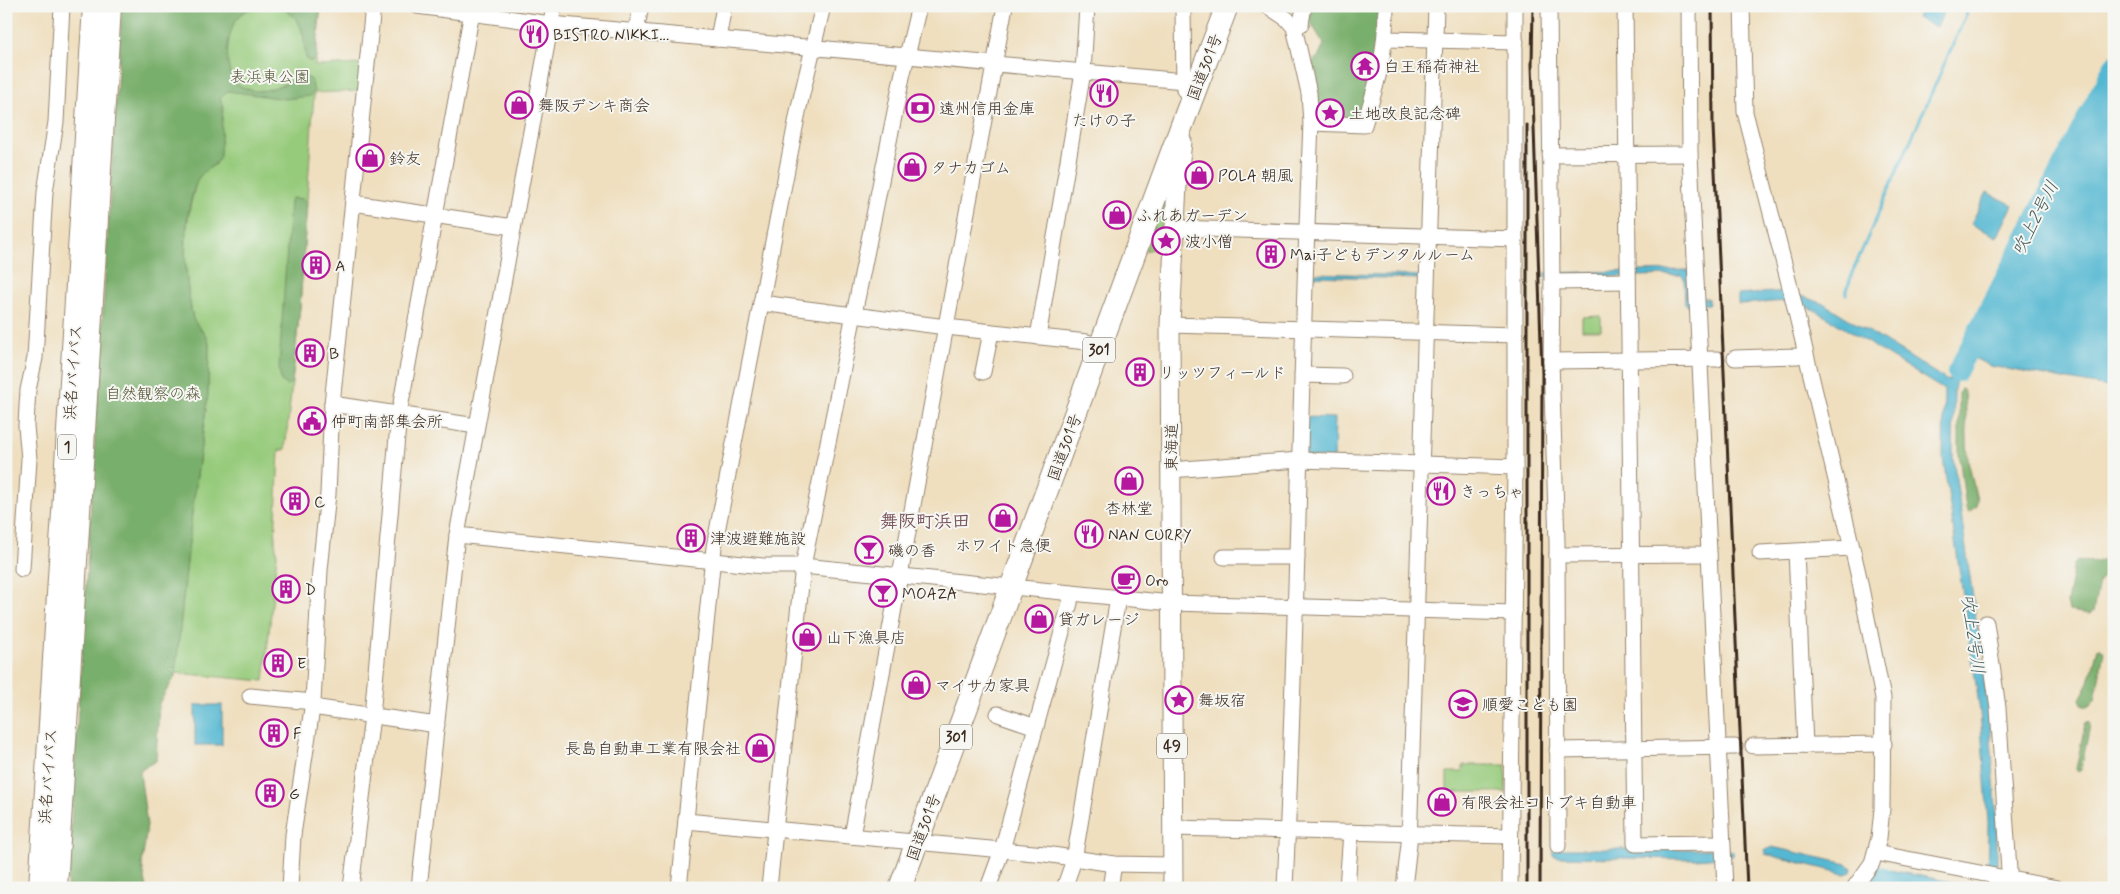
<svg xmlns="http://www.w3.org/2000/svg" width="2120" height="894" font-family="Mynerve,'Klee One',sans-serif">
  <rect width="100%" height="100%" fill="#f6f6f2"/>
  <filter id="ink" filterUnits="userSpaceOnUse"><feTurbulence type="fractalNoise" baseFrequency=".02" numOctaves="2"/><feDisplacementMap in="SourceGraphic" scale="10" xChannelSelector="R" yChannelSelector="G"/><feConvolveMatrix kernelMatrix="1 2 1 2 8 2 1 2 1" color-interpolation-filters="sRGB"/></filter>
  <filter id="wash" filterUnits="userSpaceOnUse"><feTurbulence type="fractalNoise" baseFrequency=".0096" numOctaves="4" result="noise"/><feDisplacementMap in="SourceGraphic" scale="20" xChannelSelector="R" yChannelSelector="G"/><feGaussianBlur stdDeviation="1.12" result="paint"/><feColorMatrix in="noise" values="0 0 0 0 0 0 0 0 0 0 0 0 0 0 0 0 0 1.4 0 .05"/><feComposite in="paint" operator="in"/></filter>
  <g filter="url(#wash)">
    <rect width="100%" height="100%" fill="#efdfbf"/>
    <g fill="#97cb7c" stroke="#697a4d">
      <path d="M230,6h91l-6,60 47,-2 -3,27 -45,2 -14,214 -15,143h-6l-4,91 2,14 -13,126 -89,-8 17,-160 16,-119 1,-50c-2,-10 -11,-16 -16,-25 -9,-41 -11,-83 0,-124 2,-7 3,-16 8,-22 4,-4 9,-6 14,-8l7,-62 -2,-6z"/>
      <path d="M1166,188l6,2 -3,61 -9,-3 -1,4 -7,-3 -7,2z"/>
      <path d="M1601,316v14h-19v-13z"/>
      <path d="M1463,765h43v27h-59v-20h16z"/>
    </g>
    <g fill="#79af6c" stroke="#5a6c45">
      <path d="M122,6h138c-10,2 -20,6 -25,16 -8,14 -11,42 -2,57 3,7 16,11 23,12 17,1 33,-11 49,-14l6,2 3,12 -4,5 -25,3 -57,-8 -8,8 3,8 -3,49c-4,12 -18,13 -23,25 -17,44 -13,94 -4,138 5,9 14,15 16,25l-1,51 -16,118 -17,164 -16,26 -3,58 -15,8 -1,4 7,52 -5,40 5,23h-80z"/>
      <path d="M273,6h47l-4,52 -3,3h-5c-4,-6 -3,-13 -4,-20 -2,-19 -12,-31 -31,-35z"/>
      <path d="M1308,6h73l2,32 -22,82 -37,-2 -5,-5 -8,-50 8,-7 5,-12 -15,-24z"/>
      <path d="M292,198l11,1 4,4 -7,104 -8,75 -5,4 -6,-5 -2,-14 11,-166z"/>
      <path d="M1962,388l3,4 3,68 9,40 -1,6 -7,6 -3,-3 -7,-55v-62z"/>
      <path d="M2114,555v55l-4,-27 -1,-5 -4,-2 -6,6 -6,30 -4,2 -20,-3 -2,-8 7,-39 3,-3 20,1z"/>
      <path d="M2098,648h3l3,4 -9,47 -6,7h-6l-3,-7 9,-17z"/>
      <path d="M2088,721l2,4 -9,45 -3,2 -2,-3 9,-45z"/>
    </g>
    <g fill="#54b8d2" stroke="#487178">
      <path d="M1922,6l24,1 -9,20 -20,-9z"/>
      <path d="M2114,80v308l-124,-22 -18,-9 134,-258z"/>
      <path d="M1987,192l26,13 -16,32 -26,-13z"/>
      <path d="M1689,270l4,28h15l1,6 -22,1 -2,-2 -1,-25 -3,-3 -136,3v-5z"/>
      <path d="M1311,273l111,3v3l-111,-3z"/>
      <path d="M1786,291l39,13 123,77 3,-3 5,1 -2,11 -1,67 36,254 8,110v67h-10l1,-66 -8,-110 -37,-254 1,-68 -129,-80 -26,-9 -51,3v-9z"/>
      <path d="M1305,417l30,1 -1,40 -28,-1z"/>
      <rect x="195" y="705" width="27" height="40"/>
      <path d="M1772,847l75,17 5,4 -1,4 -6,2 -80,-20v-4z"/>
      <path d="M1558,849h168l7,2v5l-37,3 -138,-2 -5,-2v-4z"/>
      <path d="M1884,869l100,19h-103z"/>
    </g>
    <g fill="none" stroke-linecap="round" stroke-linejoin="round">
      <path stroke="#54b8d2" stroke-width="3" d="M1846,294l6,-21 118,-267"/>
      <g stroke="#54b8d2" stroke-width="20">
        <path d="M1957,372l157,-307"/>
        <path d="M1876,875l7,2 7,7 22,4"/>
      </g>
    </g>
  </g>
  <g filter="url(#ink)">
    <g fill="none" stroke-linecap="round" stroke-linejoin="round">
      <g stroke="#95846e" stroke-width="17">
        <g id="minor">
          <path d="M417,6l134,18 633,57 12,5"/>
          <path d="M1183,6l1,84"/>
          <path d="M1268,6l19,13 7,8 15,66 2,30c-11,255 -14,510 -26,765"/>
          <path d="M1549,6l3,276 -1,79 6,181 1,304"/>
          <path d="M1625,6l10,838 87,-1"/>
          <path d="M1689,6l1,148 35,734"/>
          <path d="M1742,6l3,106 46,179 67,282 25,125 -1,111 -3,29 -7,25 -18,25"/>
          <path d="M1294,27l7,-3 3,-18"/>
          <path d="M636,31l5,-25"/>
          <path d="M718,39l6,-33"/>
          <path d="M1386,39l130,3"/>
          <path d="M1311,123l53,2c14,-44 22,-72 22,-119"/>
          <path d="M1550,155l140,-1"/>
          <path d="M353,203l160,24"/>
          <path d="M1175,228l340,11"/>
          <path d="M1552,282l76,-1"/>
          <path d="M761,303l185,24 141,15 14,5"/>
          <path d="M1170,325l346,10"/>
          <path d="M1038,337l45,-265 4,-66"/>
          <path d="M1735,358l62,-2 8,-2"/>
          <path d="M1551,361l166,-2"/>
          <path d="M983,372l8,-40"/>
          <path d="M1302,375l41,1"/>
          <path d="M332,404l144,22"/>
          <path d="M1171,470l128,-10 216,7"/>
          <path d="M457,535l306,31h40l368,37 343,10"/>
          <path d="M1796,552l9,193"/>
          <path d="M1760,553l92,-5"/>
          <path d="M1557,555l152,-1"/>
          <path d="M1224,557h73"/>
          <path d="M22,569l7,-110 -3,-33 1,-20 1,-16 7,-32 10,-166 11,-70 6,-116"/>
          <path d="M1986,623l12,85 11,162 -1,7"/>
          <path d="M250,696l63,6"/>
          <path d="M312,707l125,18"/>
          <path d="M998,714l38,13"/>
          <path d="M1753,746l131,-2"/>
          <path d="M1557,750l178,-3"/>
          <path d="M686,821l359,33 69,10 58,1"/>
          <path d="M1172,828l338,8"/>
          <path d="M852,836l153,-830"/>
          <path d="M1876,853l181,35"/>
          <path d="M290,888l3,-53 20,-133 7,-132 8,-76 4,-90 41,-398"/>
          <path d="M351,888l21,-172 27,-302 74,-408"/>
          <path d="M419,888l38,-353 97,-529"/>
          <path d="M679,888l35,-341 85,-440 24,-101"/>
          <path d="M769,888l34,-322 99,-489 17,-71"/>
          <path d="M988,888l14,-38 68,-247 1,-10"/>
          <path d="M1064,888l10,-28 44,-262"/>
          <path d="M1110,888l4,-24"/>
          <path d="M1347,888l4,-56"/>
          <path d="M1404,888l5,-44 27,-838"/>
          <path d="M1510,888l5,-421v-461"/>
        </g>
      </g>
      <g stroke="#95846e" stroke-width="21">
        <path id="major" d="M1173,888l-3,-563 7,-141 5,-42"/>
      </g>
      <g stroke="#95846e" stroke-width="24">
        <g id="highway">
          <path d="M40,888l54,-882"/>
          <path d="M56,888l54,-882"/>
          <path d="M900,888l286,-774 41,-108"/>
        </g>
      </g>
      <use href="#minor" stroke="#fff" stroke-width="15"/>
      <use href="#major" stroke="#fff" stroke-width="19"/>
      <use href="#highway" stroke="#fff" stroke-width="22"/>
      <g stroke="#3b2a1e" stroke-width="3">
        <path d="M1533,6l-1,59 10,309 -2,514"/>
        <path d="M1712,6l1,120 34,762"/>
        <path d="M1527,125v763"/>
      </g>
    </g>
  </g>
  <defs>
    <g id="restaurant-ring" transform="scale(1.4375)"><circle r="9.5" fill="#f6f6f2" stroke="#b5179e" stroke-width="1.5"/><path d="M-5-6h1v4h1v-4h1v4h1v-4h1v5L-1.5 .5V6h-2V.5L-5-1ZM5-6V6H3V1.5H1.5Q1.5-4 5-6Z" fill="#b5179e"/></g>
    <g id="temple-ring" transform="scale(1.4375)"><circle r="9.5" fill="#f6f6f2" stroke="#b5179e" stroke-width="1.5"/><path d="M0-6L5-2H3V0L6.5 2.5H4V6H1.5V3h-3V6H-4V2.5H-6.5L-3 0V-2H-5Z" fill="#b5179e"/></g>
    <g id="shop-ring" transform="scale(1.4375)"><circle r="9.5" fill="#f6f6f2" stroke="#b5179e" stroke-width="1.5"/><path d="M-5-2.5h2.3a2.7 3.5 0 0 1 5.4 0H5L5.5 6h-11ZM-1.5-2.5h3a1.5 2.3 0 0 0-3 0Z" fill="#b5179e"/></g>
    <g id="bank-ring" transform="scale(1.4375)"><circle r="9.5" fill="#f6f6f2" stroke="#b5179e" stroke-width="1.5"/><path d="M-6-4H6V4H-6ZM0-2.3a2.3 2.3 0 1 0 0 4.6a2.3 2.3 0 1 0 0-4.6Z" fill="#b5179e"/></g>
    <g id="sight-ring" transform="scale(1.4375)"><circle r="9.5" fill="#f6f6f2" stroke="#b5179e" stroke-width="1.5"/><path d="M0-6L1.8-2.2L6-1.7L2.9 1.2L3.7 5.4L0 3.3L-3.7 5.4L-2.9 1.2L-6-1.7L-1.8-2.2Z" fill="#b5179e"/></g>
    <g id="building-ring" transform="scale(1.4375)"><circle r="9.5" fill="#f6f6f2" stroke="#b5179e" stroke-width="1.5"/><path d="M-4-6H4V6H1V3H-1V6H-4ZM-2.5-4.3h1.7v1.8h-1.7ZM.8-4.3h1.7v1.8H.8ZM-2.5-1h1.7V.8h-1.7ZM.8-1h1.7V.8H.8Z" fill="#b5179e"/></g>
    <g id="civic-ring" transform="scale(1.4375)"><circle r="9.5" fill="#f6f6f2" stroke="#b5179e" stroke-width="1.5"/><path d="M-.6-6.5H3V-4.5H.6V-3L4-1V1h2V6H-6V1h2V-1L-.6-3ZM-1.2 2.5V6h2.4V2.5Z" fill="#b5179e"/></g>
    <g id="bar-ring" transform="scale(1.4375)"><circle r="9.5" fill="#f6f6f2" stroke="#b5179e" stroke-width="1.5"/><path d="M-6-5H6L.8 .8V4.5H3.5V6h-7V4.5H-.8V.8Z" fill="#b5179e"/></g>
    <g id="cafe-ring" transform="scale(1.4375)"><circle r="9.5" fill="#f6f6f2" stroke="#b5179e" stroke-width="1.5"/><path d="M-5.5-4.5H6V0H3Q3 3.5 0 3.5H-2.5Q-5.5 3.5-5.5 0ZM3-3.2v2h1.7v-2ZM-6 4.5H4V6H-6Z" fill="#b5179e"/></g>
    <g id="school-ring" transform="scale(1.4375)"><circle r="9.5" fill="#f6f6f2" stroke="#b5179e" stroke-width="1.5"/><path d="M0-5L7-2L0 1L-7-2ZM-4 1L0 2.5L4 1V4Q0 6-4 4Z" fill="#b5179e"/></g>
  </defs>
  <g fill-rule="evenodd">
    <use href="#restaurant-ring" x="534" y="34"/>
    <use href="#temple-ring" x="1365" y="66"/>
    <use href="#restaurant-ring" x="1104" y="93"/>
    <use href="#shop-ring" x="519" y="105"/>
    <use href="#bank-ring" x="920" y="108"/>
    <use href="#sight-ring" x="1330" y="113"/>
    <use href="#shop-ring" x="370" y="158"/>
    <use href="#shop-ring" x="912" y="167"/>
    <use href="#shop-ring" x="1199" y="175"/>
    <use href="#shop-ring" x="1117" y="215"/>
    <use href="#sight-ring" x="1166" y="241"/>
    <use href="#building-ring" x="1271" y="254"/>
    <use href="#building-ring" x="316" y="265"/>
    <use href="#building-ring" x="310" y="353"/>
    <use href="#building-ring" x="1140" y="372"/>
    <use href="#civic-ring" x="312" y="421"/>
    <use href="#shop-ring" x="1129" y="481"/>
    <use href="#restaurant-ring" x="1441" y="491"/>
    <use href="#building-ring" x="295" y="501"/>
    <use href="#shop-ring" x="1003" y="518"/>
    <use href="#restaurant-ring" x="1089" y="534"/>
    <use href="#building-ring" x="691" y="538"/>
    <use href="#bar-ring" x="869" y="550"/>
    <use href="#cafe-ring" x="1126" y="580"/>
    <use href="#building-ring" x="286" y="589"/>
    <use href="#bar-ring" x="883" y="593"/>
    <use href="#shop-ring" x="1039" y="619"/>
    <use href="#shop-ring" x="807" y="637"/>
    <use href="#building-ring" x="278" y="663"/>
    <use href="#shop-ring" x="916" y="685"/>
    <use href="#sight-ring" x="1179" y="700"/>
    <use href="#school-ring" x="1463" y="704"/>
    <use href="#building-ring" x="274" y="733"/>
    <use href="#shop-ring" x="760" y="748"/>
    <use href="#building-ring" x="270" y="793"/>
    <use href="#shop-ring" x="1442" y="802"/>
  </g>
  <g text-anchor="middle" stroke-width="4" stroke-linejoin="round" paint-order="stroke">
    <g fill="#f6f6f2" stroke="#73675e" stroke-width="1">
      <rect x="1083" y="337.5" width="32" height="25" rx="4"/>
      <rect x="58" y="434.5" width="18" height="25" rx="4"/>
      <rect x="940" y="724.5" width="32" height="25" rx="4"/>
      <rect x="1157" y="733.5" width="30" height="25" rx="4"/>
    </g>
    <g font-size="15" font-weight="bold" fill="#3b2a1e">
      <text x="1099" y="355">301</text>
      <text x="67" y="452">1</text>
      <text x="956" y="742">301</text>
      <text x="1172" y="751">49</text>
    </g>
    <g font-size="16" fill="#3b2a1e" stroke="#f6f6f2" text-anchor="start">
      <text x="553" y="40">BISTRO NIKKI...</text>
      <text x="1384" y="72">白王稲荷神社</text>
      <text x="538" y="111">舞阪デンキ商会</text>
      <text x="939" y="114">遠州信用金庫</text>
      <text x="1349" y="119">土地改良記念碑</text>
      <text x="1104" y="126" text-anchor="middle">たけの子</text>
      <text x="389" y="164">鈴友</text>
      <text x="931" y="173">タナカゴム</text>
      <text x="1218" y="181">POLA 朝風</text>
      <text x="1136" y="221">ふれあガーデン</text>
      <text x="1185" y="247">波小僧</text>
      <text x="1290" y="260">Mai子どもデンタルルーム</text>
      <text x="335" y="271">A</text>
      <text x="329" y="359">B</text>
      <text x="1159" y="378">リッツフィールド</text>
      <text x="331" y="427">仲町南部集会所</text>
      <text x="1460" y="497">きっちゃ</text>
      <text x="314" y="507">C</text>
      <text x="1129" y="514" text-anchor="middle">杏林堂</text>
      <text x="1108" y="540">NAN CURRY</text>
      <text x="710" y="544">津波避難施設</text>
      <text x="1003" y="551" text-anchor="middle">ホワイト急便</text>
      <text x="888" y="556">磯の香</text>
      <text x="1145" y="586">Oro</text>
      <text x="305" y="595">D</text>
      <text x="902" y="599">MOAZA</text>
      <text x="1058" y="625">貸ガレージ</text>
      <text x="826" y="643">山下漁具店</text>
      <text x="297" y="669">E</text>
      <text x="935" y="691">マイサカ家具</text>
      <text x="1198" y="706">舞坂宿</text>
      <text x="1482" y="710">順愛こども園</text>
      <text x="293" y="739">F</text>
      <text x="741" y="754" text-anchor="end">長島自動車工業有限会社</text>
      <text x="289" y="799">G</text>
      <text x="1461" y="808">有限会社コトブキ自動車</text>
    </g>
    <g font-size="16" fill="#3b2a1e" stroke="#f6f6f2">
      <text transform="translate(1204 67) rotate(-69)" y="6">国道301号</text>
      <text transform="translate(72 372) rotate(-86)" y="6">浜名バイパス</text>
      <text transform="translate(1064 447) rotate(-70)" y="6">国道301号</text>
      <text transform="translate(1171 447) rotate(-90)" y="6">東海道</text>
      <text transform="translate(47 776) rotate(-86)" y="6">浜名バイパス</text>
      <text transform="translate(923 827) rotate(-70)" y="6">国道301号</text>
    </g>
    <g font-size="16" fill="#575a3a" stroke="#f6f6f2">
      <text x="270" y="82">表浜東公園</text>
      <text x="153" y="399">自然観察の森</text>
    </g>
    <g font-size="18" font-style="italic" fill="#445c5d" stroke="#f6f6f2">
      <text transform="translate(2035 218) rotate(-63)" y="6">吹上2号川</text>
      <text transform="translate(1973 634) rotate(82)" y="6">吹上2号川</text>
    </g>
    <g font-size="18" font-weight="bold" fill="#78545d" stroke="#f6f6f2">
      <text x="925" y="527">舞阪町浜田</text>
    </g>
  </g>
  <rect width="2120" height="894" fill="none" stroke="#f6f6f2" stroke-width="25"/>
</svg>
